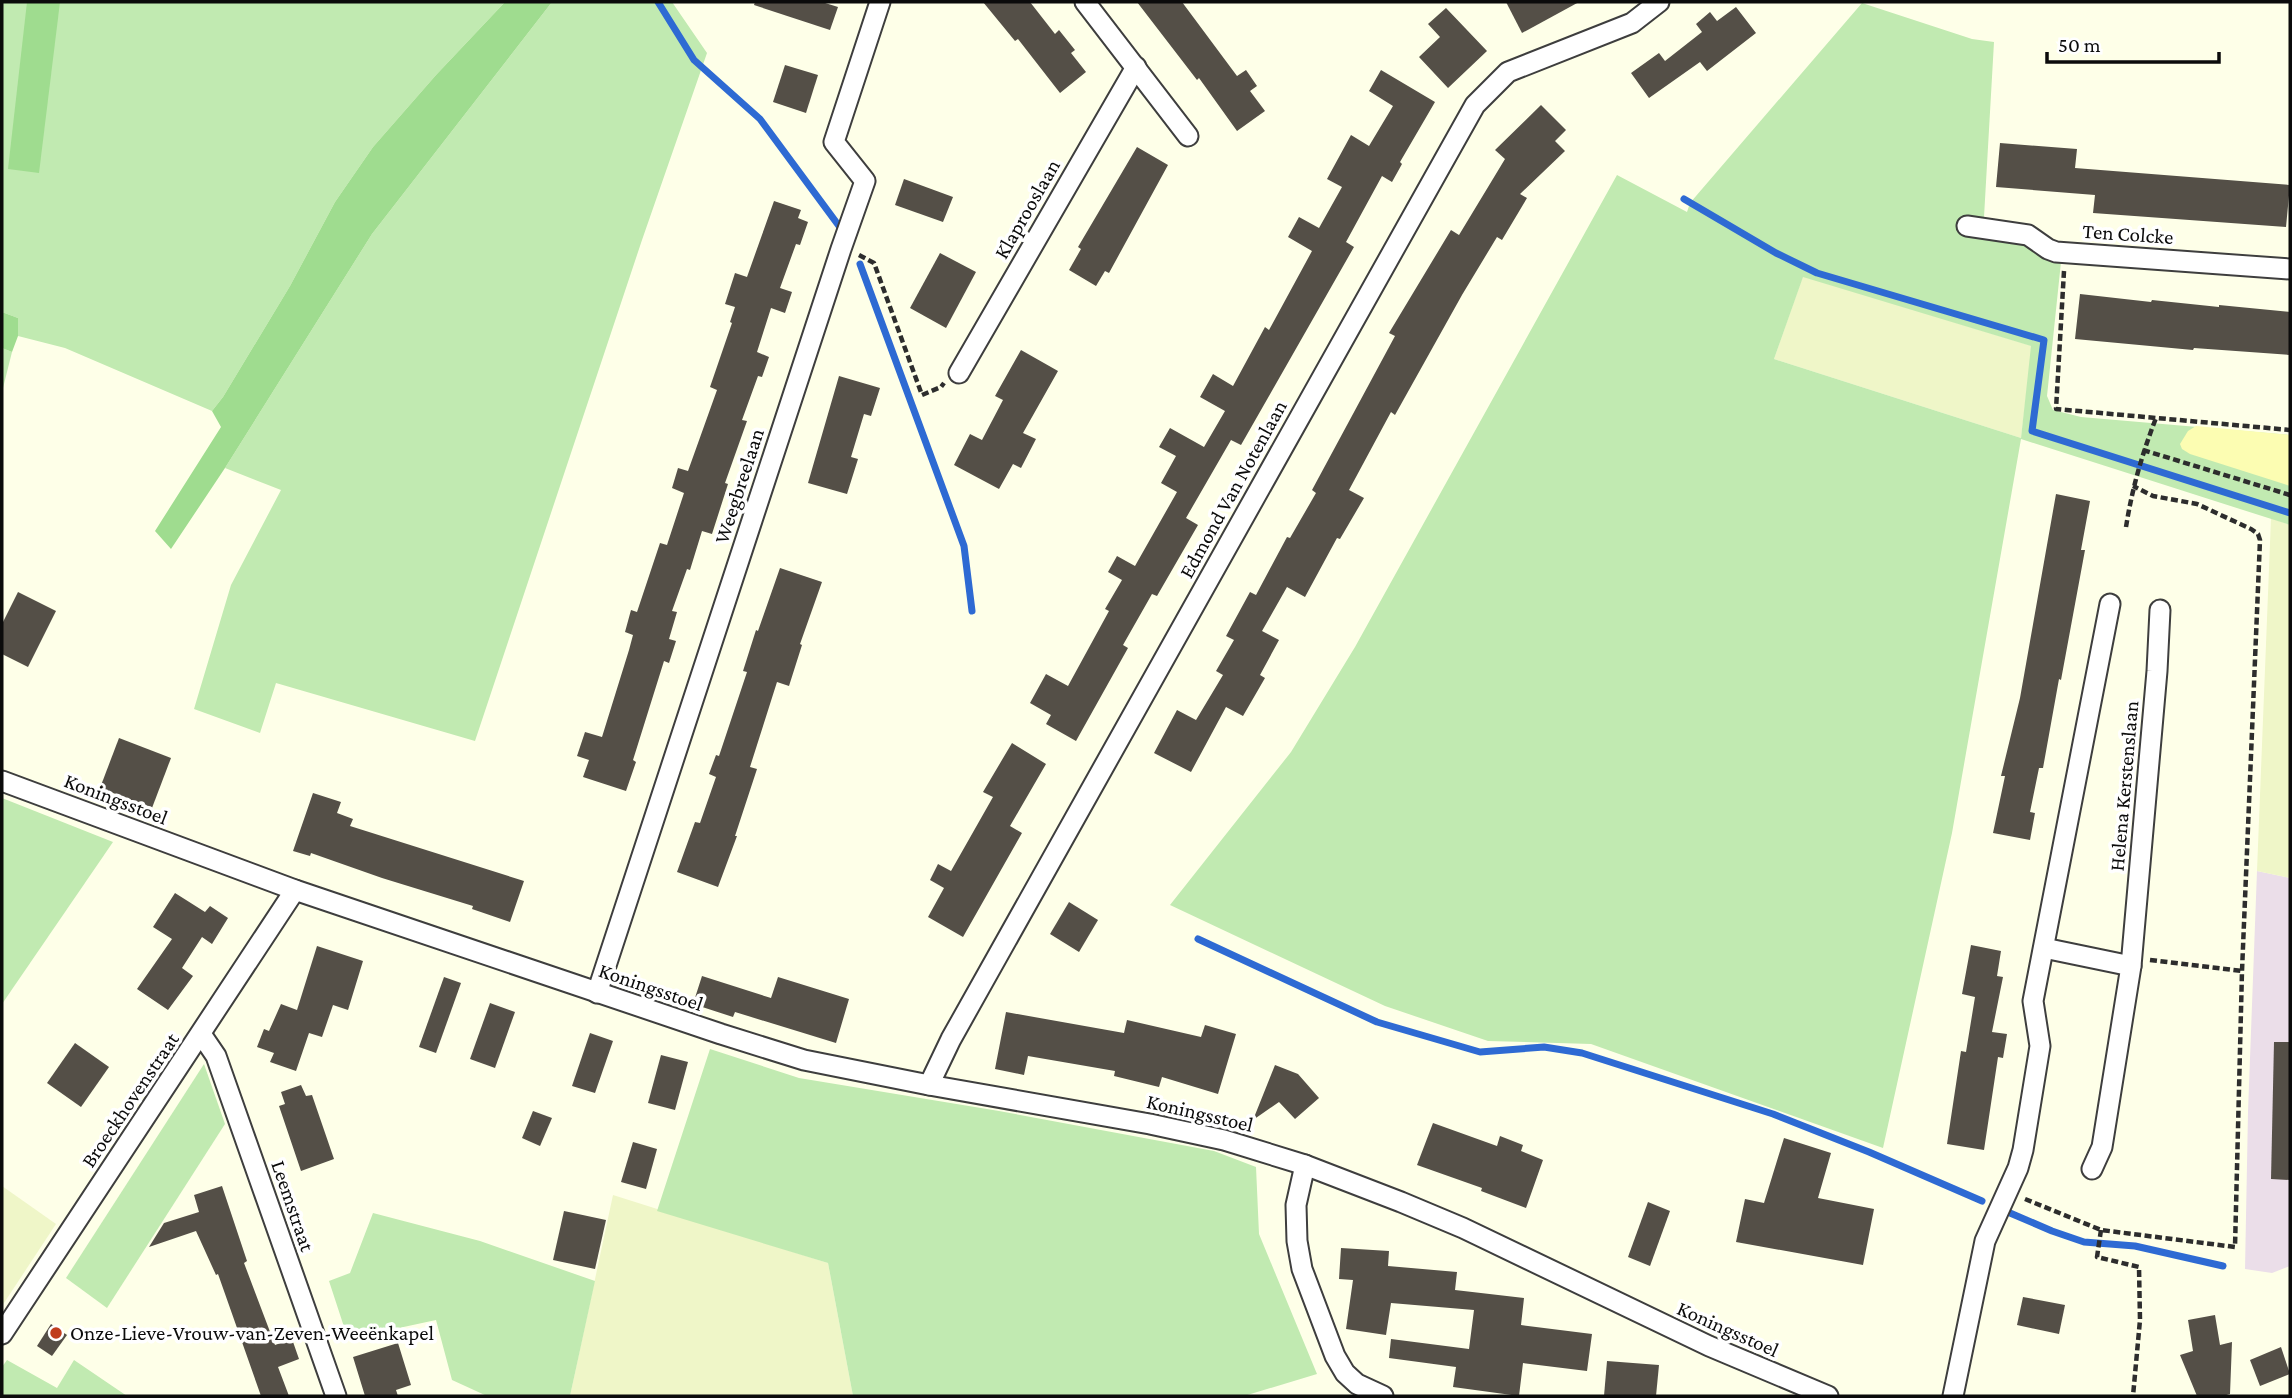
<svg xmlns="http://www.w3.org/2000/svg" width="2292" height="1398" font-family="'Crimson Pro',serif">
  <rect width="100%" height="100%" fill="#feffe8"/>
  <path fill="#ebdee9" d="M2257,871l33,7v388l-18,7 -27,-4 3,-157z"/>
  <g fill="#eff6c8">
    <path d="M1803,276l229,70 -11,92 -247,-79z"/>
    <path d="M2271,518l19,7v353l-33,-7z"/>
    <path d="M2,1186l54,38 -54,82z"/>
    <path d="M613,1195l215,68 25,133h-283z"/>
  </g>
  <g fill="#c1eab1" fill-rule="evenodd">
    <path d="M2,2h503l-69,73 -63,72 -38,55 -45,84 -67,111 -11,14 -147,-63 -47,-12v-18l-16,-6z"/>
    <path d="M552,2h120l35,51 -65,187 -167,501 -199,-58 -16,50 -66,-24 37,-124 50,-95 -56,-22 147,-234z"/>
    <path d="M1862,3l110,36 22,3 -10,175 -21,-1 -2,19 49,5 51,22 -14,134 6,14 28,7 209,18v90l-269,-86 -69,394 -69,315 -292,-104 -103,-3 -103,-35 -215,-101 121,-153 64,-105 262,-472 70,37 3,-9zM1803,277l228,69 -10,92 -247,-79z"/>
    <path d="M2,348l10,4 -10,40z"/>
    <path d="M2,798l111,44 -111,162z"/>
    <path d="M710,1049l89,29 200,33 215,40 42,16 3,67 58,140 -73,22h-391l-25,-133 -171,-52z"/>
    <path d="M204,1064l21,60 -118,184 -41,-30z"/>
    <path d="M373,1213l107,28 115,40 -25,115h-83l-35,-16 -16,-60 -88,19 -19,-58 21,-8z"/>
    <path d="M7,1360l50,28 17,-28 53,36h-125v-29z"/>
  </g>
  <g fill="#9fdc8f">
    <path d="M27,2h33l-21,171 -31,-4z"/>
    <path d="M505,2h47l-180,232 -147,234 -54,81 -16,-18 66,-104 -9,-16 11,-14 67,-111 45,-84 38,-55 63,-72z"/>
    <path d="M2,312l16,6v18l-6,16 -10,-4z"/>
  </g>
  <path fill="#fcfdb2" d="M2196,426l94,9v51l-100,-32 -8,-5 -2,-5 8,-13z"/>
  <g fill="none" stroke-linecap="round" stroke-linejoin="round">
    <g stroke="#2e6ad3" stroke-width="7">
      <path d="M658,2l36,58 66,59 79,107"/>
      <path d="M1684,199l92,54 41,20 227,67 -12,91 258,82"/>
      <path d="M860,264l104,282 8,65"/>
      <path d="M1198,939l179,83 103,30 64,-5 38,6 191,61 96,38 113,49"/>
      <path d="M2010,1213l42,18 32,11 51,4 88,20"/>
    </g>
  </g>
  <g fill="#544f47">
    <path d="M755,2h67l16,5 -8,23 -76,-25z"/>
    <path d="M983,2h47l25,32 4,-4 16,20 -4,3 15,19 -26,21 -42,-54 -3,2z"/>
    <path d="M1137,2h45l55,74 9,-6 11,16 -7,5 15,20 -28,20 -38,-53 -2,2z"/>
    <path d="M1506,2h73l-57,31z"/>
    <path d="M1736,7l20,26 -49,38 -7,-9 -51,36 -18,-25 28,-20 6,8 37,-29 -6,-8 14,-12 7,9z"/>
    <path d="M1446,8l41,43 -39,37 -29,-31 21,-20 -12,-13z"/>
    <path d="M785,65l33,10 -12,38 -33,-11z"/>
    <path d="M1381,70l54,32 -35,60 2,2 -10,18 -10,-6 -36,66 8,5 -113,198 -10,-5 -45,78 12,7 -41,71 -5,-2 -29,51 5,3 -52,93 -30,-17 5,-9 -21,-12 16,-29 22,12 41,-75 -4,-2 17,-29 -14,-8 9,-16 18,10 42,-74 -16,-9 15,-27 -17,-9 11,-19 34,19 21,-36 -25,-14 13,-23 20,12 32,-59 4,3 43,-79 -24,-14 11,-20 20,11 23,-41 -15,-8 24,-44 18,11 24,-40 -24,-15z"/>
    <path d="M1541,105l25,25 -11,11 10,10 -45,43 7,4 -25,42 -5,-3 -35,58 -67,120 -4,-3 -42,78 15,8 -24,41 -3,-1 -32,59 -18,-10 -25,44 17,9 -19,35 5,3 -22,38 -17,-9 -35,65 -37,-19 23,-43 19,10 27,-45 -7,-4 18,-31 -8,-4 24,-44 6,3 31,-58 3,1 26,-45 -4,-3 83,-154 -6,-3 62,-103 8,5 46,-76 -10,-9z"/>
    <path d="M2000,143l77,6 -2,19 215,17 -4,42 -193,-14 2,-18 -99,-8z"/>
    <path d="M1137,147l31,18 -59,108 -4,-2 -9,15 -27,-16 12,-21 -3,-2z"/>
    <path d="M904,179l49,18 -10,25 -48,-17z"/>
    <path d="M774,201l27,9 -3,8 10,4 -8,23 -4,-1 -16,44 12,4 -7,21 -14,-5 -14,44 12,5 -7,20 -4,-1 -16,44 5,1 -22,62 3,1 -16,50 -10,-3 -12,39 -3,-1 -15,42 5,1 -8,27 7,2 -7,22 -5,-2 -31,99 3,2 -10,29 -43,-14 6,-17 -12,-4 8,-24 17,5 27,-87 4,-15 -8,-3 6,-22 6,2 23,-69 7,2 17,-52 -12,-5 6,-20 10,3 29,-81 -7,-3 22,-64 -2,-1 5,-15 -10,-3 10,-31 12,4z"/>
    <path d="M940,253l36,19 -30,56 -36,-20z"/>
    <path d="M2080,294l71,8 1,-2 67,7v-2l71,7v43l-96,-7 -1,2 -118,-11z"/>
    <path d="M1021,350l37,21 -35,62 13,6 -15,29 -8,-4 -14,25 -45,-24 16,-31 12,6 21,-40 -8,-4z"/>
    <path d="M839,376l41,12 -9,28 -7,-2 -13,43 7,2 -11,35 -39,-11z"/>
    <path d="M2056,494l34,7 -9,49h4l-24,130 -2,-1 -16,89h-4l-9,44 5,1 -5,27 -37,-7 12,-57h-4l19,-78z"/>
    <path d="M780,568l42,14 -22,62 2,1 -13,41 -12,-4 -27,85 7,2 -22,67h2l-19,51 -41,-15 18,-50 5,1 16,-46 -7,-3 7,-19 3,1 28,-84 -4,-1 13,-41 2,1z"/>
    <path d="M18,592l38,19 -28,56 -26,-13v-30z"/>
    <path d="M119,738l52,20 -19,50 -52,-20z"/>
    <path d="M1012,743l34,21 -36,62 12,7 -59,104 -35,-20 16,-29 -14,-8 8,-16 13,7 42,-74 -10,-5z"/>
    <path d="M313,793l28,9 -4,11 16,6 -3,7 174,55 -14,41 -38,-13 1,-3 -91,-28 -71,-25 -1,3 -17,-5z"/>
    <path d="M175,893l30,19 5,-6 18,12 -16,26 -10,-7 -20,31 11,8 -25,34 -31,-21 35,-50 -19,-12z"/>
    <path d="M1069,902l29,18 -19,32 -29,-18z"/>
    <path d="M1971,945l30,6 -4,25 6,1 -11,55 15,2 -4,24 -5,-1 -14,93 -37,-6 14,-93 5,1 9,-55 -13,-3z"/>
    <path d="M317,946l46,15 -15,49 -15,-5 -11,32 -13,-4 -13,38 -26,-9 4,-9 -17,-6 7,-18 5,2 12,-27 16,6z"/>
    <path d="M702,976l69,22 7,-21 71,22 -13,44 -101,-31 -2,5 -40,-13z"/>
    <path d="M444,977l17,6 -25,70 -17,-6z"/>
    <path d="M490,1003l25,9 -20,56 -25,-9z"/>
    <path d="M1006,1012l118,21 3,-13 74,17 4,-12 31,9 -18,60 -56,-17 -3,10 -45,-11 1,-5 -87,-15 -4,19 -29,-6z"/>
    <path d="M590,1033l23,8 -18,52 -23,-7z"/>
    <path d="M2274,1042h16v138l-19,-1z"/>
    <path d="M75,1043l34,24 -28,40 -34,-24z"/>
    <path d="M661,1055l27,7 -13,48 -27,-7z"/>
    <path d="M1275,1065l23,9 21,24 -24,21 -16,-17 -26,18z"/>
    <path d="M301,1085l5,11 6,-1 22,64 -33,12 -22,-65 6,-2 -4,-12z"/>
    <path d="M533,1111l19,7 -12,28 -18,-8z"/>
    <path d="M1433,1123l64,23 3,-10 23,9 -2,6 22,9 -17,48 -45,-17 1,-3 -65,-23z"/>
    <path d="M1784,1138l47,15 -13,45 56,11 -11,56 -127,-23 9,-43 19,4z"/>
    <path d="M633,1142l24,7 -11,40 -25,-7z"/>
    <path d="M222,1186l25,75 -3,2 31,82 17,-6 7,20 -21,8 11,29h-28l-43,-122 -2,1 -20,-44 -47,16 15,-24 35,-11 -5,-17z"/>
    <path d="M1648,1202l22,9 -20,55 -22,-9z"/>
    <path d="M564,1211l42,9 -11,49 -42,-9z"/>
    <path d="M1341,1248l48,3 -1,15 69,6 -2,18 69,8 -3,27 71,9 -5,37 -64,-8 -4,33 -66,-9 3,-20 -67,-9 2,-19 78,10 5,-39 -83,-7 -5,32 -40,-6 7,-49 -14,-1z"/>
    <path d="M2023,1297l42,8 -6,29 -42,-9z"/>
    <path d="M2215,1315l5,30 12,-3 -2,52 -7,2h-26l-17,-41 13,-4 -5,-31z"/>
    <path d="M51,1324l16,11 -15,21 -15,-10z"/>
    <path d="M398,1343l13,42 -15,5 2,6h-33l-12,-39z"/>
    <path d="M2281,1347l9,27 -30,12 -10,-26z"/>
    <path d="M1607,1361l52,4 -3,31h-52z"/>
  </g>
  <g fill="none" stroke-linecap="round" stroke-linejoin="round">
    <g stroke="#3e3e3e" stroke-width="23">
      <g id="minor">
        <path d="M1085,2l103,134"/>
        <path d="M1967,226l61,9 20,14 8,3 234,17"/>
        <path d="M959,373l177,-306"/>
        <path d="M2,781l293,109 426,144 83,26 125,25 221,39 74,16 81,25 96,37 62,26 246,118 119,50"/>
        <path d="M2044,948l87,18"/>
        <path d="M597,993l244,-744 24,-68 -31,-39 46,-140"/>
        <path d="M201,1034l15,22 120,340"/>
        <path d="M929,1085l22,-46 524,-934 33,-33 124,-49 27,-21"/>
        <path d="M1305,1165l-9,40 1,36 5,28 33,87 10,17 12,11 26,12"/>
        <path d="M2092,1169l10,-22 29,-181 26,-295 3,-61"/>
        <path d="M2,1334l293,-444"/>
        <path d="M1953,1396l32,-155 33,-73 5,-18 17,-104 -7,-45 77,-397"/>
      </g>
    </g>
    <g stroke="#2d2d2d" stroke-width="4.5" stroke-dasharray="7 3.5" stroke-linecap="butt">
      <path d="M859,255l15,8 48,132 19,-8 3,-4"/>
      <path d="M2064,271l-8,138 234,21"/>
      <path d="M2143,450l147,45"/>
      <path d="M2126,527c6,-38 16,-73 30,-109"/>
      <path d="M2150,960l92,11"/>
      <path d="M2025,1199l76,31 134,17 7,-276 18,-431 -2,-6 -7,-5 -54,-25 -44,-8 -20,-10"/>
      <path d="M2101,1230l-4,27 42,10 1,53 -7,76"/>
    </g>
    <use href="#minor" stroke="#fff" stroke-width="19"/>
  </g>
  <circle fill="#c03d1d" stroke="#fff" stroke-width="2.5" cx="56" cy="1333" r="7"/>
  <g text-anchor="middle" stroke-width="7" stroke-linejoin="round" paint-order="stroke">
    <g font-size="21" fill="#0b0b0b" stroke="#fff">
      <text transform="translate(1027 209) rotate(-60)" y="7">Klaprooslaan</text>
      <text transform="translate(2128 234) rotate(4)" y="7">Ten Colcke</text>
      <text transform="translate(739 486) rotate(-72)" y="7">Weegbreelaan</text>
      <text transform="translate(1233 489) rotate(-61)" y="7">Edmond Van Notenlaan</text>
      <text transform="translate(2124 786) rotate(-85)" y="7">Helena Kerstenslaan</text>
      <text transform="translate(116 799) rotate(21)" y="7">Koningsstoel</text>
      <text transform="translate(651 987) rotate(19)" y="7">Koningsstoel</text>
      <text transform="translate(130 1100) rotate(-56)" y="7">Broeckhovenstraat</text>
      <text transform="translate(1200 1113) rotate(13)" y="7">Koningsstoel</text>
      <text transform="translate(293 1206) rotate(71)" y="7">Leemstraat</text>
      <text transform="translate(1728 1329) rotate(24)" y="7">Koningsstoel</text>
    </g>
    <g font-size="21" fill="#0b0b0b" stroke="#fff" text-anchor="start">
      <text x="70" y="1340">Onze-Lieve-Vrouw-van-Zeven-Weeënkapel</text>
    </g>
  </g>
  <rect width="2292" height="1398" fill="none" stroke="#0b0b0b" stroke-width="7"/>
  <path d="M2047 52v10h172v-10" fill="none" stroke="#0b0b0b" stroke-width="3.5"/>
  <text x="2058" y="52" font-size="21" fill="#0b0b0b" stroke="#ffffff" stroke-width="5" paint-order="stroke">50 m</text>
</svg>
